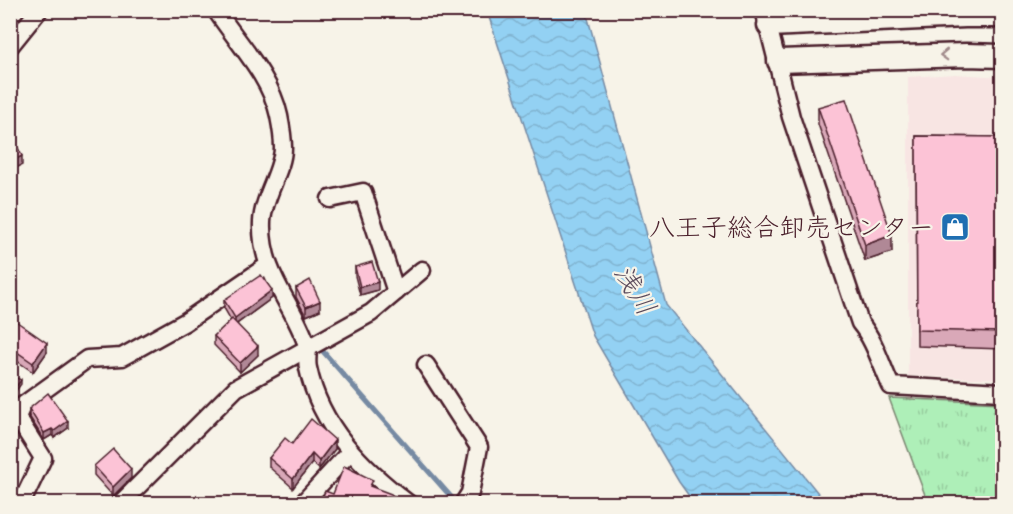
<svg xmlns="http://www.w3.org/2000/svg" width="1013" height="514" font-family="Caveat,'Klee One',sans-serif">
  <defs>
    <pattern id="grass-tufts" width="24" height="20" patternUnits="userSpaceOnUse" patternTransform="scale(1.5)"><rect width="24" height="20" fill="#aeefb8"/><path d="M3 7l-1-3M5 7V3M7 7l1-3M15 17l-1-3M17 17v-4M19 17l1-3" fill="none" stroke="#97cc9e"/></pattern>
    <pattern id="water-waves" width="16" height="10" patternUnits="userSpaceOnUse" patternTransform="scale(1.5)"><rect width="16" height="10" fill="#93d1f3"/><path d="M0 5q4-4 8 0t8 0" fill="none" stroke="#80b3d0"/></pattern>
  </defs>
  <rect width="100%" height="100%" fill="#f7f3e8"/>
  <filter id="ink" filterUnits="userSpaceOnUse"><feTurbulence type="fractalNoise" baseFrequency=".0167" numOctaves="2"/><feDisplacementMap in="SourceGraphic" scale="12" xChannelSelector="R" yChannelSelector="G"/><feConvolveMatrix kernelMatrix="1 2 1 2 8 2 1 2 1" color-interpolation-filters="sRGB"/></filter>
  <g filter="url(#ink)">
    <path fill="#f8e5e3" d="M955,74l47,3v302l-94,-3v-299z"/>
    <path fill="url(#grass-tufts)" stroke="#7c8772" stroke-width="1.5" d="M889,398l113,5v100h-74z"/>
    <path fill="url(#water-waves)" stroke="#768aa3" stroke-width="1.5" d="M487,11h99l80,294 160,198h-132l-15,-21 -86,-146z"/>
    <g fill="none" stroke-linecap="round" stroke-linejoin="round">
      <path stroke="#768aa3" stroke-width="5" d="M320,348l132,150"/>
      <g stroke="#4a1f2b" stroke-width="21">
        <g id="street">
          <path d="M216,10c21,32 55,67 63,106 2,10 4,22 4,32 0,22 -20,49 -21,74 -2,51 30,79 45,123 2,7 -1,15 1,23 12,59 55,101 101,136"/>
          <path d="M764,10l27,107 69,206c15,18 21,42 31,63l111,6"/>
          <path d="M10,46l29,-36"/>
          <path d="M330,199l33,-7 33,100"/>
          <path d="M426,365l53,82 -9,46 -7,11"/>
          <path d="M21,504l22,-46 -26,-41 5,-11 65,-47 35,-2 63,-35 82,-56"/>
          <path d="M120,504l116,-116 135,-75 51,-43"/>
          <path d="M302,504l47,-51"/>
        </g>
      </g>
      <g stroke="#4a1f2b" stroke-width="27">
        <g id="secondary">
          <path d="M769,25l196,-9h37"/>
          <path d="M779,61l187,-6 36,1"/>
        </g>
      </g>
      <use href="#street" stroke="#f7f3e8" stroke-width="16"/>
      <use href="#secondary" stroke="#f7f3e8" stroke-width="22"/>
    </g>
    <g fill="#d9a8b8" stroke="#4a1f2b" stroke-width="1.5">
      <path d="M818,107l74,145 -27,9 -47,-137z"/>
      <path d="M916,136l86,1v212l-85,-3z"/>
      <path d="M355,267l23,23 -18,5 -5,-19z"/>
      <path d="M296,288l24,22 -14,6 -10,-19z"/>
      <path d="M272,298l-35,26 21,31 -18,17 -26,-27v-9l17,-16 -7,-12v-8z"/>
      <path d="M10,317l37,35 -14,20 -23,-16z"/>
      <path d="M29,409l39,19 -14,10 -2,-3 -8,5 -15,-24z"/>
      <path d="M292,444l43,5 -16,20 -7,-6 -19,25 -24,-21v-9z"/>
      <path d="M94,466l37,12 -18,18 -19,-21z"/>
    </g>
    <g fill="#b08896" stroke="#4a1f2b" stroke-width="1.5">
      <path d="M22,156v9l-12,6v-9z"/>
      <path d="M892,235v17l-27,9v-16z"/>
      <path d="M378,282v8l-18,5v-8z"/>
      <path d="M272,290v8l-37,27v-7z"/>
      <path d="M320,301v9l-14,6v-9z"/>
      <path d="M47,343v9l-14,20v-9z"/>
      <path d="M258,346v9l-18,17v-9z"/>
      <path d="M21,380v4l-11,15v-5z"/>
      <path d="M68,421v7l-14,10v-7z"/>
      <path d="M52,429v6l-8,5v-7z"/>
      <path d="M335,440v9l-16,20v-8z"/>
      <path d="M312,454v9l-19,25v-9z"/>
      <path d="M131,469v9l-18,18v-9z"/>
    </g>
    <g fill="#fcc3d6" stroke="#4a1f2b" stroke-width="1.5">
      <path d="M846,99l46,136 -27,10 -47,-138z"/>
      <path d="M916,136l86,1v195l-85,-2z"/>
      <path d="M13,138l9,18 -12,6v-22z"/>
      <path d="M372,262l6,20 -18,5 -5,-20z"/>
      <path d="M261,275l11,15 -37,28 -11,-18z"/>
      <path d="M310,280l10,21 -14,6 -10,-19z"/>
      <path d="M10,317l37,26 -14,20 -23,-16z"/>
      <path d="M232,319l26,27 -18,17 -26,-27z"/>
      <path d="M10,375l11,5 -11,14z"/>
      <path d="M48,393l20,28 -14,10 -2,-2 -8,4 -15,-24z"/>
      <path d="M311,419l24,21 -16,21 -7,-7 -19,25 -24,-21 16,-20 7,6z"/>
      <path d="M113,449l18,20 -18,18 -19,-21z"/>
      <path d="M344,466l29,14 -3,6 21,8 12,10h-83l5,-13 8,3z"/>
    </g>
    <defs><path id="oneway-chevron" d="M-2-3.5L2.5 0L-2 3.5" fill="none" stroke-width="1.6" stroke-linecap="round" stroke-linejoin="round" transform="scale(1.5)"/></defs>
    <use stroke="#a0898a" href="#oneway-chevron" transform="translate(944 55) rotate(178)"/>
  </g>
  <defs>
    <g id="shop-square" transform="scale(1.5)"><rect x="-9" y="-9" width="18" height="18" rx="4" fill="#1f6fb2" stroke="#f7f3e8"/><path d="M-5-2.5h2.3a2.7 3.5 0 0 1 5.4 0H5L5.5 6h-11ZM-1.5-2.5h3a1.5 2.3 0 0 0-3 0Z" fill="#fff"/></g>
  </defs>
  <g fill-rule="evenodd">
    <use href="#shop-square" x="955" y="227"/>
  </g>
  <g text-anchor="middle" stroke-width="4.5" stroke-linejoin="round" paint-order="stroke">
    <g font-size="26" fill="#4a1f2b" stroke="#f7f3e8" text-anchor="end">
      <text x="934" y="236">八王子総合卸売センター</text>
    </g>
    <g font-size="27" font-style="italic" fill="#5c4c5d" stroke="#f7f3e8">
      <text transform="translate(635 290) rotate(58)" y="9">浅川</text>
    </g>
  </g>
  <rect width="1013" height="514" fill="none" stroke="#f7f3e8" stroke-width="36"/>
  <rect x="18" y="18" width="977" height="478" fill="none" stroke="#4a1f2b" stroke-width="2" filter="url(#ink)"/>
</svg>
